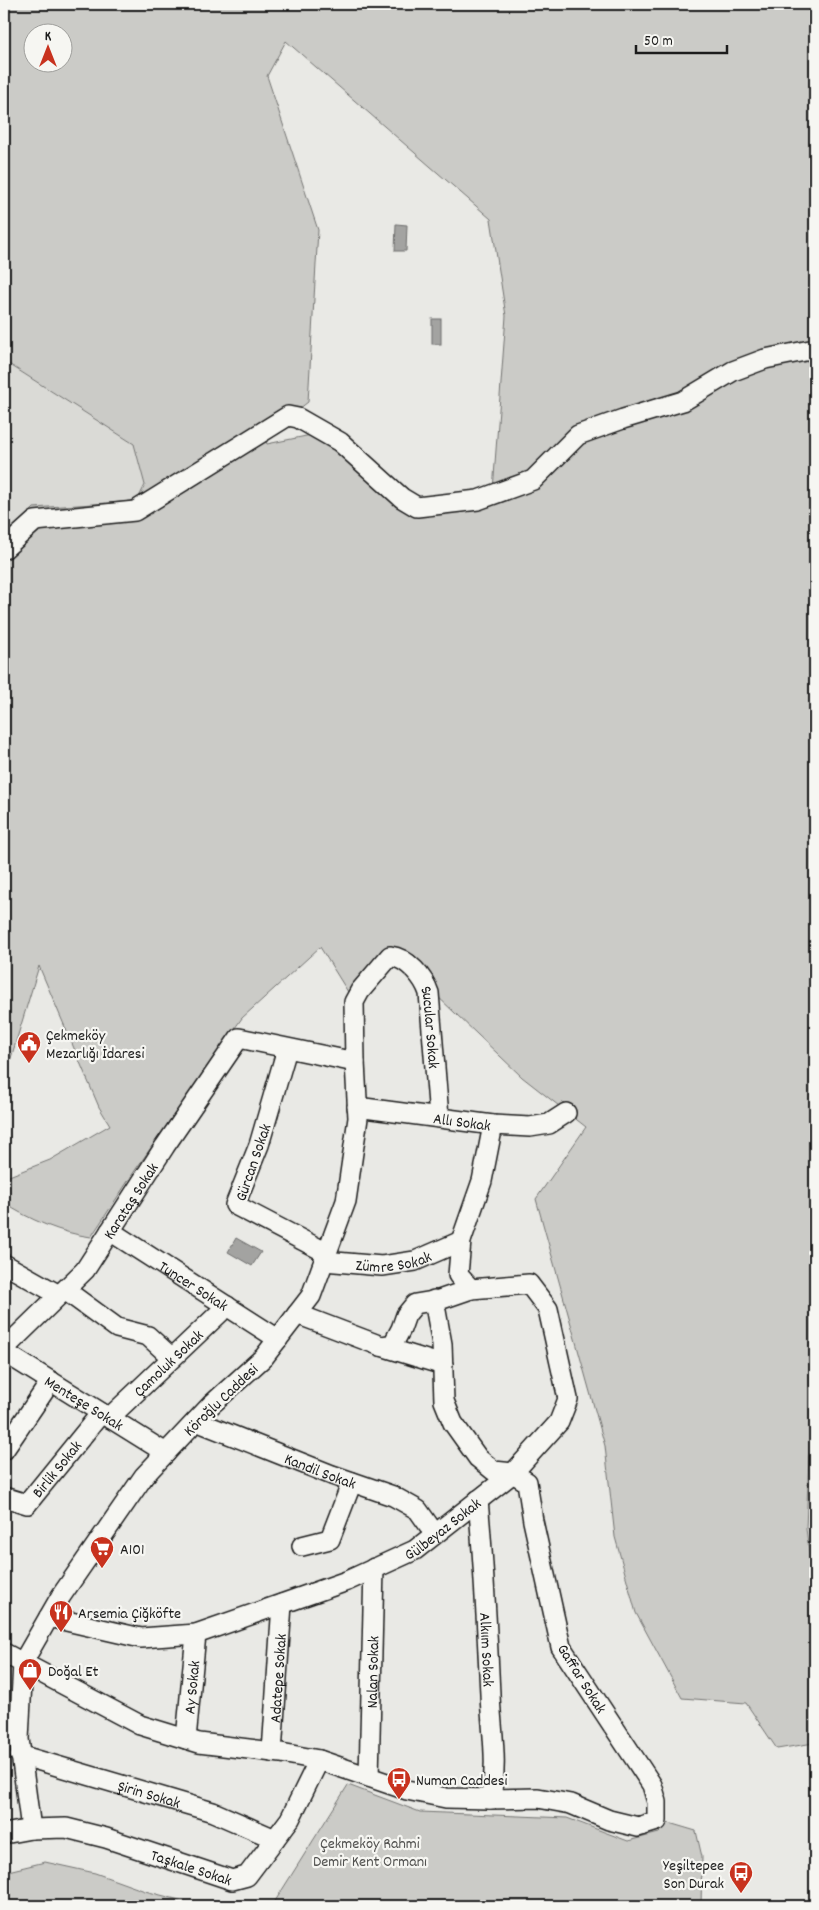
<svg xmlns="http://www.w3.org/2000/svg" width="819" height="1910" font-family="Dekko,sans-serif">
  <rect width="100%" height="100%" fill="#e9e9e5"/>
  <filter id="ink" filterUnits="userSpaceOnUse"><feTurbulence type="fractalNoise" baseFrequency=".02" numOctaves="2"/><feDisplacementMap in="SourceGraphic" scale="10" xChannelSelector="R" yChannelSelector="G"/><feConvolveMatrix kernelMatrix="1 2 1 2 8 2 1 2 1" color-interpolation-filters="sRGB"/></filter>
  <g filter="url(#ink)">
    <path fill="#dadad6" d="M4,361l130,83 11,41 -8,16 -133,36z"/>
    <g fill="#cbcbc7" stroke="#747472" fill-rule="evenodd">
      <path d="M4,4h811v1438l-6,14 -3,73 9,63 -1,151 -37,6 -31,-46 -64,-5 -46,-85 -21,-76 -10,-91 -69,-247 50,-72 -64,-50 -133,-127 -41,42 -28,-45 -78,71 -106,151 -45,68c-30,-4 -61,-17 -87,-34v-25l46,-18 60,-35 -11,-18 -60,-141 -35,115v-544l30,-29 103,-7 8,-16 -11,-41 -130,-83zM32,32h30v30h-30zM286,41l205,178 15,97 -13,174 -74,9 -98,-66 -54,11 -3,-8 44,-34 10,-172 -51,-154z"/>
      <path d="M348,1785l72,27 147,6 61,23 31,-8 10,-10 27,8 6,26 -1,49h-429z"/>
      <path d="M45,1862l50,11 50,18 58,15h-199v-34z"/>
    </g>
    <g fill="#a3a3a1" stroke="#6d6d6c">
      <path d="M396,224l11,1 -1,26h-11z"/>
      <rect x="432" y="319" width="9" height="25"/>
      <path d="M236,1238l25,14 -9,14 -24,-14z"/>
    </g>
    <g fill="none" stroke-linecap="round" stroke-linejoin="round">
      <g stroke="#1c1c1c" stroke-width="22">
        <g id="minor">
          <path d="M4,549l31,-28 100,-10 153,-95 10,2 42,24 62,56 15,9 61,-7 55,-20 45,-45 45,-16 60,-18 50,-30 32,-12 50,-10"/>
          <path d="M287,1049l-28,96 -24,60 92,48"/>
          <path id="s1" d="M355,1062l-1,-60 6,-11 30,-35c18,2 34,22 39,37l10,124"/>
          <path id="s2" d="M357,1107l136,18 37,2 19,-3 17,-11"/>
          <path id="s3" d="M110,1231l168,108"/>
          <path id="s4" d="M324,1261l58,5 33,-5 46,-20"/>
          <path d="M4,1264l55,31"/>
          <path d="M65,1290l52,38 31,8 24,22"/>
          <path d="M297,1314l84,32 12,-2 8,-15 5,-14 9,-11 24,-4 32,-11"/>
          <path d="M381,1346l62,19"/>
          <path id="s5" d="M4,1349l81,-79 80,-124 74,-108 116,24 3,56 -12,83 -35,95 -47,61 -53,48 -67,71 -83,120 -38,66 -4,77 12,90"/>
          <path id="s6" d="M4,1352l162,101"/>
          <path id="s7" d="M109,1418l118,-112"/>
          <path id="s8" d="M196,1421l136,54 61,21 25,14 17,24"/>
          <path d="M4,1450l47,-69"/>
          <path id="s9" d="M4,1497l23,7 74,-91"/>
          <path id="s10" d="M478,1500c6,65 9,129 12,194 1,34 9,72 0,105"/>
          <path d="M302,1546l28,-7 22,-57"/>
          <path id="s11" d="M49,1617l92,21 55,-4 151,-53 68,-31 98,-77 46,-51 9,-23 -20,-90 -19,-25 -58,5 -13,-14 3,-34 21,-60 11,-56"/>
          <path d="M4,1653l136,72 59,18 82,10 38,7 88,30 39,8 44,1 48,-1 33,6 38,16 29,7 19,-6v-19l-5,-17 -91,-138 -28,-126 -6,-39 -14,-9 -19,-2 -16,-13 -25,-35 -9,-22 -2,-57 -8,-44"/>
          <path id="s12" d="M186,1739l10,-105"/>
          <path id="s13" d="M272,1752l10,-148"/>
          <path id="s14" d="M20,1755l193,57 62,27"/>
          <path id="s15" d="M369,1777l5,-209"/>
          <path id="s16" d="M4,1834l27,-5 35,-1 40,10 126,42 15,-4 43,-57 29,-59"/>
        </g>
      </g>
      <use href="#minor" stroke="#f6f6f2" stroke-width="19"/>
    </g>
  </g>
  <defs>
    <g id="civic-pin" transform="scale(1.25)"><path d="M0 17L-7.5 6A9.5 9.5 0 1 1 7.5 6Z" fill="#c8321e" stroke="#f6f6f2"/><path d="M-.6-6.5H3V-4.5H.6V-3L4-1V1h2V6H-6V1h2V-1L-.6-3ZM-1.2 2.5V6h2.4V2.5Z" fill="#fff"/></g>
    <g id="supermarket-pin" transform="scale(1.25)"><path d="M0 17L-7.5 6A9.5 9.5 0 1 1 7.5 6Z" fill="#c8321e" stroke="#f6f6f2"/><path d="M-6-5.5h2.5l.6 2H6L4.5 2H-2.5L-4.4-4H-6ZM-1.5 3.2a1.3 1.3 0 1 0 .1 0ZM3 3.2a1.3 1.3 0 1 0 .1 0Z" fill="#fff"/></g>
    <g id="restaurant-pin" transform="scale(1.25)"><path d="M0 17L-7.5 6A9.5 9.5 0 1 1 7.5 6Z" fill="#c8321e" stroke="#f6f6f2"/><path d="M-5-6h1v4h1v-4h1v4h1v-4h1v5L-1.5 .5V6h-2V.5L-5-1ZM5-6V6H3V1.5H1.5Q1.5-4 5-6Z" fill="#fff"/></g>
    <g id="shop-pin" transform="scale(1.25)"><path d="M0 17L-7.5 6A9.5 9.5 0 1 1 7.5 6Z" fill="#c8321e" stroke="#f6f6f2"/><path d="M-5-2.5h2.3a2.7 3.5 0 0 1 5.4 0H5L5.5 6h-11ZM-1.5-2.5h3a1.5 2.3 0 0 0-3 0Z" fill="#fff"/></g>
    <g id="bus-pin" transform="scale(1.25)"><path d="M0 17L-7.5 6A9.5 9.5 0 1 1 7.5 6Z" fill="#c8321e" stroke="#f6f6f2"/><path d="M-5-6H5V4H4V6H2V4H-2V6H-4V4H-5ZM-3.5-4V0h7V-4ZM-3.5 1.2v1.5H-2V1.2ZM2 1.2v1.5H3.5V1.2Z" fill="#fff"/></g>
  </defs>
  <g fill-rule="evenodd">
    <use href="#civic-pin" x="29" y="1043"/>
    <use href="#supermarket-pin" x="102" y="1548"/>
    <use href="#restaurant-pin" x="61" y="1612"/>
    <use href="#shop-pin" x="30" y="1670"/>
    <use href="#bus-pin" x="399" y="1779"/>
    <use href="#bus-pin" x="741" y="1873"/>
  </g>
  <g text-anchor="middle" stroke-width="4.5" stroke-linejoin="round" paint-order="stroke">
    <g font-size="16" fill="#1c1c1c" stroke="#f6f6f2">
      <text dy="6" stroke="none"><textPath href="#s1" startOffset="209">Sucular Sokak</textPath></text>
      <text dy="6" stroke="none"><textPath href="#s2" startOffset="106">Allı Sokak</textPath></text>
      <text transform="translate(252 1162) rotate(-71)" y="6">Gürcan Sokak</text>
      <text dy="6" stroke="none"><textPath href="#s5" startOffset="196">Karataş Sokak</textPath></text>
      <text dy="6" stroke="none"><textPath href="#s4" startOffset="70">Zümre Sokak</textPath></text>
      <text dy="6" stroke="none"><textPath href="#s3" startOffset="100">Tuncer Sokak</textPath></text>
      <text dy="6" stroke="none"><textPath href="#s7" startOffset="81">Çamoluk Sokak</textPath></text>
      <text transform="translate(220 1399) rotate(-44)" y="6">Köroğlu Caddesi</text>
      <text dy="6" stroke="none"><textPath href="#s6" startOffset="95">Menteşe Sokak</textPath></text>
      <text dy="6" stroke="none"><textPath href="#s9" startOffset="70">Birlik Sokak</textPath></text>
      <text dy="6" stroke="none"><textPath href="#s8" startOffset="134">Kandil Sokak</textPath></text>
      <text dy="6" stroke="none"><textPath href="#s11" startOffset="419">Gülbeyaz Sokak</textPath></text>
      <text dy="6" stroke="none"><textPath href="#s10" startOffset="150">Alkıım Sokak</textPath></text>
      <text dy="6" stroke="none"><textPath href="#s15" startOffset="105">Nalan Sokak</textPath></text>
      <text dy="6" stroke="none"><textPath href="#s13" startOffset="74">Adatepe Sokak</textPath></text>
      <text transform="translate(583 1678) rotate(58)" y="6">Gaffar Sokak</text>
      <text dy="6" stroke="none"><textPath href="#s12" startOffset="52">Ay Sokak</textPath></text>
      <text dy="6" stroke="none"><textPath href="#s14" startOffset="135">Şirin Sokak</textPath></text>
      <text dy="6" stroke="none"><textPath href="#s16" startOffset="194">Taşkale Sokak</textPath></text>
    </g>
    <g font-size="16" fill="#1c1c1c" stroke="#f6f6f2" text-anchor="start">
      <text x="46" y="1040">Çekmeköy<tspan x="46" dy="18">Mezarlığı İdaresi</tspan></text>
      <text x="120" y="1554">A101</text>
      <text x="78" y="1618">Arsemia Çiğköfte</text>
      <text x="48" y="1676">Doğal Et</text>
      <text x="416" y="1785">Numan Caddesi</text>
      <text x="724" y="1870" text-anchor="end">Yeşiltepee<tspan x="724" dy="18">Son Durak</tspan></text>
    </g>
    <g font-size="16" fill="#51514f" stroke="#f6f6f2">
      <text x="370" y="1848">Çekmeköy Rahmi<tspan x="370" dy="18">Demir Kent Ormanı</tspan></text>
    </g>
  </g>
  <rect width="819" height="1910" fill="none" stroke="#f6f6f2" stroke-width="20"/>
  <rect x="10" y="10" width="799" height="1890" fill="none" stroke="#1c1c1c" stroke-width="2" filter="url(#ink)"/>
  <g transform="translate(48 48)"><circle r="24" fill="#f6f6f2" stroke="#9f9f9c"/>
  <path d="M0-4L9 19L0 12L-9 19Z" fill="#c8321e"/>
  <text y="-8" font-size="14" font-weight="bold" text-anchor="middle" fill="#1c1c1c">K</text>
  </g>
  <path d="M636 45v8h91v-8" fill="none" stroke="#1c1c1c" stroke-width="2.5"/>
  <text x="644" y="45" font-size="15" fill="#1c1c1c" stroke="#f6f6f2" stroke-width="4" paint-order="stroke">50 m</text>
</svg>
